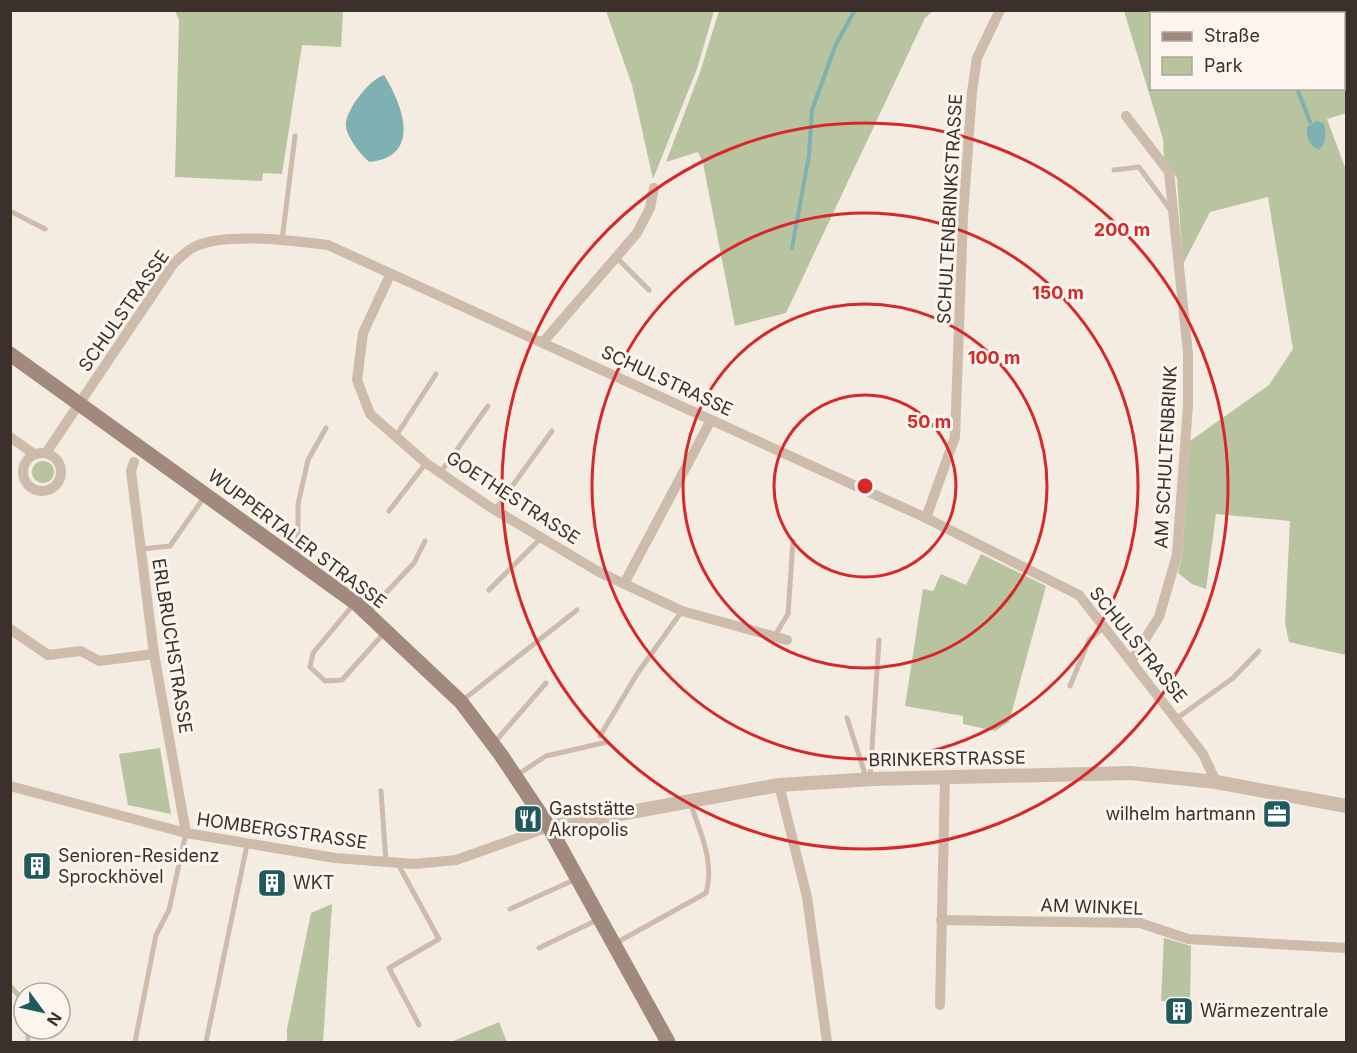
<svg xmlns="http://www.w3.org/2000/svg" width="1357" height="1053" font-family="Inter,sans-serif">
  <rect width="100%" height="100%" fill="#f4ebe1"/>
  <g fill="#b8c4a0" fill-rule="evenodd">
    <path d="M175,11h168l-2,36 -39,-2 -20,129 -19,-1 -1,8 -87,-4 4,-157z"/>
    <path d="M606,11h108l-17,58 -44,110 -21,-94z"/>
    <path d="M719,11h214l-8,7 -139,295 -51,13 -32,-163 -5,-11 -32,10 34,-90z"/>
    <path d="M1124,11h222v102l-19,6 19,51v485l-57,-13 -4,-19 5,-102 -74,-7 -10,75 -14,-5 -14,-11 4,-17 8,-115 79,-56 24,-36 -25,-152 -58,15 -27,52 -6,-86 -13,-17 -1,-22zM1152,14h192v74h-192z"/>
    <circle cx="43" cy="472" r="11"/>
    <path d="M981,554l65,32 -37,136 -14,9 -32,-7v-8l-58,-10 18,-117 10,2 8,-17 25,11z"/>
    <path d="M160,748l11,66 -43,-9 -9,-51z"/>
    <path d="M332,904l-9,138h-36v-13l24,-116z"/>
    <path d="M1164,938l27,8 -1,57 -29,-2z"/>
    <path d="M499,1022l8,20h-56z"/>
  </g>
  <g fill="#7fb0b2">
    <path d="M384,75c18,29 39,81 -14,87 -8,-5 -23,-25 -24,-35 -2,-16 24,-48 38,-52z"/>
    <path d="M1316,121l8,2c2,12 3,18 -5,27 -10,-4 -13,-13 -12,-23z"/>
  </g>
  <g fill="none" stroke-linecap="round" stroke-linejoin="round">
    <g stroke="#7fb0b2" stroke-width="4">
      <path d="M1297,88l13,34"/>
      <path d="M792,248l17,-93 3,-45 24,-66 19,-34"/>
    </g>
    <g stroke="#cdbbac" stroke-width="5">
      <path d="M1114,170l25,-3 33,45"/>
      <path d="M10,211l35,18"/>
      <path d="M282,240l13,-104"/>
      <path d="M616,257l33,33"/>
      <path d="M396,436l40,-62"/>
      <path d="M441,472l47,-66"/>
      <path d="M495,510l57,-79"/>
      <path d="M389,511l37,-48"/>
      <path d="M141,549l29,-3 35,-50"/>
      <path d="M298,558v-54l10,-44 18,-32"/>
      <path d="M489,590l52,-52"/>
      <path d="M354,604l-41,49 -3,14 15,14 17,-1 43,-48"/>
      <path d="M368,612l46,-49 11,-22"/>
      <path d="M774,637l14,-23 5,-73"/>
      <path d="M1070,686l19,-46 15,-13"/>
      <path d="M463,700l114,-90"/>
      <path d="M847,718l19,59"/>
      <path d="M1176,719l57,-41 26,-27"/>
      <path d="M600,736l37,-62 45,-63"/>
      <path d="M494,743l52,-60"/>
      <path d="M517,775l29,-19 61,-14"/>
      <path d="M870,779l9,-139"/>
      <path d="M381,791l5,71"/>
      <path d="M398,864l41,75 -50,29 30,57"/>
      <path d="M510,909l66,-30"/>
      <path d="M616,943l90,-50c9,-32 -6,-61 -16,-91"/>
      <path d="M539,948l60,-29"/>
      <path d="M10,986l14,15"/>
      <path d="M28,1029v13"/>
      <path d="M135,1042l21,-107 13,-25 17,-77"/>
      <path d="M206,1042l41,-197"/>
    </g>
    <g stroke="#cdbbac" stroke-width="10">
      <path d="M1126,116l43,56 19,181v52l-11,150 -18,62 -27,43"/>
      <path d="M390,275l-27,58 -6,47 13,34 56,49 64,44 109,65 83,39 105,29"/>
      <path d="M544,341l93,-108 13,-25 4,-20"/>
      <path d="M10,437l24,17"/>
      <circle cx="42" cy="472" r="19"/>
      <path d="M46,453l128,-190c7,-6 13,-13 22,-17 32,-14 98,-5 132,-1l598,273 153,77 124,159 13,28"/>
      <path d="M134,462l-3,9 23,183 32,179"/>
      <path d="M926,518l29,-81 8,-221 9,-124 5,-34 23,-48"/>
      <path d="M625,582l86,-162"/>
      <path d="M10,629l38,26 33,-4 18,10 55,-7"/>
      <path d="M779,785l28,112 20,145"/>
      <path d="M10,786l176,47 149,25 79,6 42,-4 93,-33"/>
      <path d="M941,920l199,3 48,16 158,9"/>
      <path d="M940,1005l5,-227"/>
    </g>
    <path stroke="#cdbbac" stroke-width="14" d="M549,827l230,-42 94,-6 257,-6 86,9 130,24"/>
    <path stroke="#a18a7d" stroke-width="15" d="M10,354l347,250 104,98 40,53 48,72 119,215"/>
  </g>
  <g fill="none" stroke="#d62828" stroke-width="3">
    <circle cx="865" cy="486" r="91"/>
    <circle cx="865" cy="486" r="182"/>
    <circle cx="865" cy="486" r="273"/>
    <circle cx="865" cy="486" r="363"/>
  </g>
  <defs>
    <g id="office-square" transform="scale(1.5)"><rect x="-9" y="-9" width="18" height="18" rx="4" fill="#1f5a5e" stroke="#fbf5ee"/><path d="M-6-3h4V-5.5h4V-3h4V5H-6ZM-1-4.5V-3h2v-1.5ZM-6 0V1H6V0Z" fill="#fff"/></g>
    <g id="restaurant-square" transform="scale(1.5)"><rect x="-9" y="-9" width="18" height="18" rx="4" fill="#1f5a5e" stroke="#fbf5ee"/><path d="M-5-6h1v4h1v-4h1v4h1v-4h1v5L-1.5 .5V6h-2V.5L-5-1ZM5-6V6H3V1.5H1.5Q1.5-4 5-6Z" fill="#fff"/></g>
    <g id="building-square" transform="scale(1.5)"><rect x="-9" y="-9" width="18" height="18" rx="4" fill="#1f5a5e" stroke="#fbf5ee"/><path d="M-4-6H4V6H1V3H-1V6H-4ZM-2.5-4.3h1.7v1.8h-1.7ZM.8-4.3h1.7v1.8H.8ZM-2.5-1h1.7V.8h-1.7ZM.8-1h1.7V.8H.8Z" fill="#fff"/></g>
  </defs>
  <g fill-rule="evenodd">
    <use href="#office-square" x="1277" y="814"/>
    <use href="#restaurant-square" x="528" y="819"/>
    <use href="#building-square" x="37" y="866"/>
    <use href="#building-square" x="272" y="883"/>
    <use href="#building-square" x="1179" y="1011"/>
  </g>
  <g text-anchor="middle" stroke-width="6" stroke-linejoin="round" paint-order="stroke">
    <g font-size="18" fill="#3b302b" stroke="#fbf5ee">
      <text transform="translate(950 209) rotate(-87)" y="6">SCHULTENBRINKSTRASSE</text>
      <text transform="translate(124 311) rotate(-55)" y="6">SCHULSTRASSE</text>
      <text transform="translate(667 381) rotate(25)" y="6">SCHULSTRASSE</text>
      <text transform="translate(1166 457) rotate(-87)" y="6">AM SCHULTENBRINK</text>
      <text transform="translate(513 498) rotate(33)" y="6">GOETHESTRASSE</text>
      <text transform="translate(297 539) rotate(37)" y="6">WUPPERTALER STRASSE</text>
      <text transform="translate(1138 645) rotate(51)" y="6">SCHULSTRASSE</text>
      <text transform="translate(172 646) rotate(81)" y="6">ERLBRUCHSTRASSE</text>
      <text transform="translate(947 759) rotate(-1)" y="6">BRINKERSTRASSE</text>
      <text transform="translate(282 831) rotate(8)" y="6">HOMBERGSTRASSE</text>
      <text transform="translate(1092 907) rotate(2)" y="6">AM WINKEL</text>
    </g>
    <g font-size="18" fill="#3b302b" stroke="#fbf5ee" text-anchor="start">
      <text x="549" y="815">Gaststätte<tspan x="549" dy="21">Akropolis</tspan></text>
      <text x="1256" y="820" text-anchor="end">wilhelm hartmann</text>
      <text x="58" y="862">Senioren-Residenz<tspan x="58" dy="21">Sprockhövel</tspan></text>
      <text x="293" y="889">WKT</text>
      <text x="1200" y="1017">Wärmezentrale</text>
    </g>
  </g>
  <circle cx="865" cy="486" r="9" fill="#d62828" stroke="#fbf5ee" stroke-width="3"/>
  <g font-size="18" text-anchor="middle" font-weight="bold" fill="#d62828" stroke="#fbf5ee" stroke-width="6" stroke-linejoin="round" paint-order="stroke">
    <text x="1122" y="236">200 m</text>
    <text x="1058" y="299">150 m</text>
    <text x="994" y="364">100 m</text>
    <text x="929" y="428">50 m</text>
  </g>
  <rect width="1357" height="1053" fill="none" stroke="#3b302b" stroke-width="24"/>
  <rect x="1150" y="12" width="195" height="78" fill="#fbf5ee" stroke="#aea6a0" stroke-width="1.5"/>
  <rect x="1162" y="32" width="30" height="9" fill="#a18a7d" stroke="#aea6a0" stroke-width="1.5"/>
  <text x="1204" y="42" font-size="18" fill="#3b302b">Straße</text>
  <rect x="1162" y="57" width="30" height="18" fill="#b8c4a0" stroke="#aea6a0" stroke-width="1.5"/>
  <text x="1204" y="72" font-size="18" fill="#3b302b">Park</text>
  <g transform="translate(42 1011) rotate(123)"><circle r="28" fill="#fbf5ee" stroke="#aea6a0" stroke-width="1.5"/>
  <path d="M0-4.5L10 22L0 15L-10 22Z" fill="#1f5a5e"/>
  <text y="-9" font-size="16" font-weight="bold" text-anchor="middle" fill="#3b302b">N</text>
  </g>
</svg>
